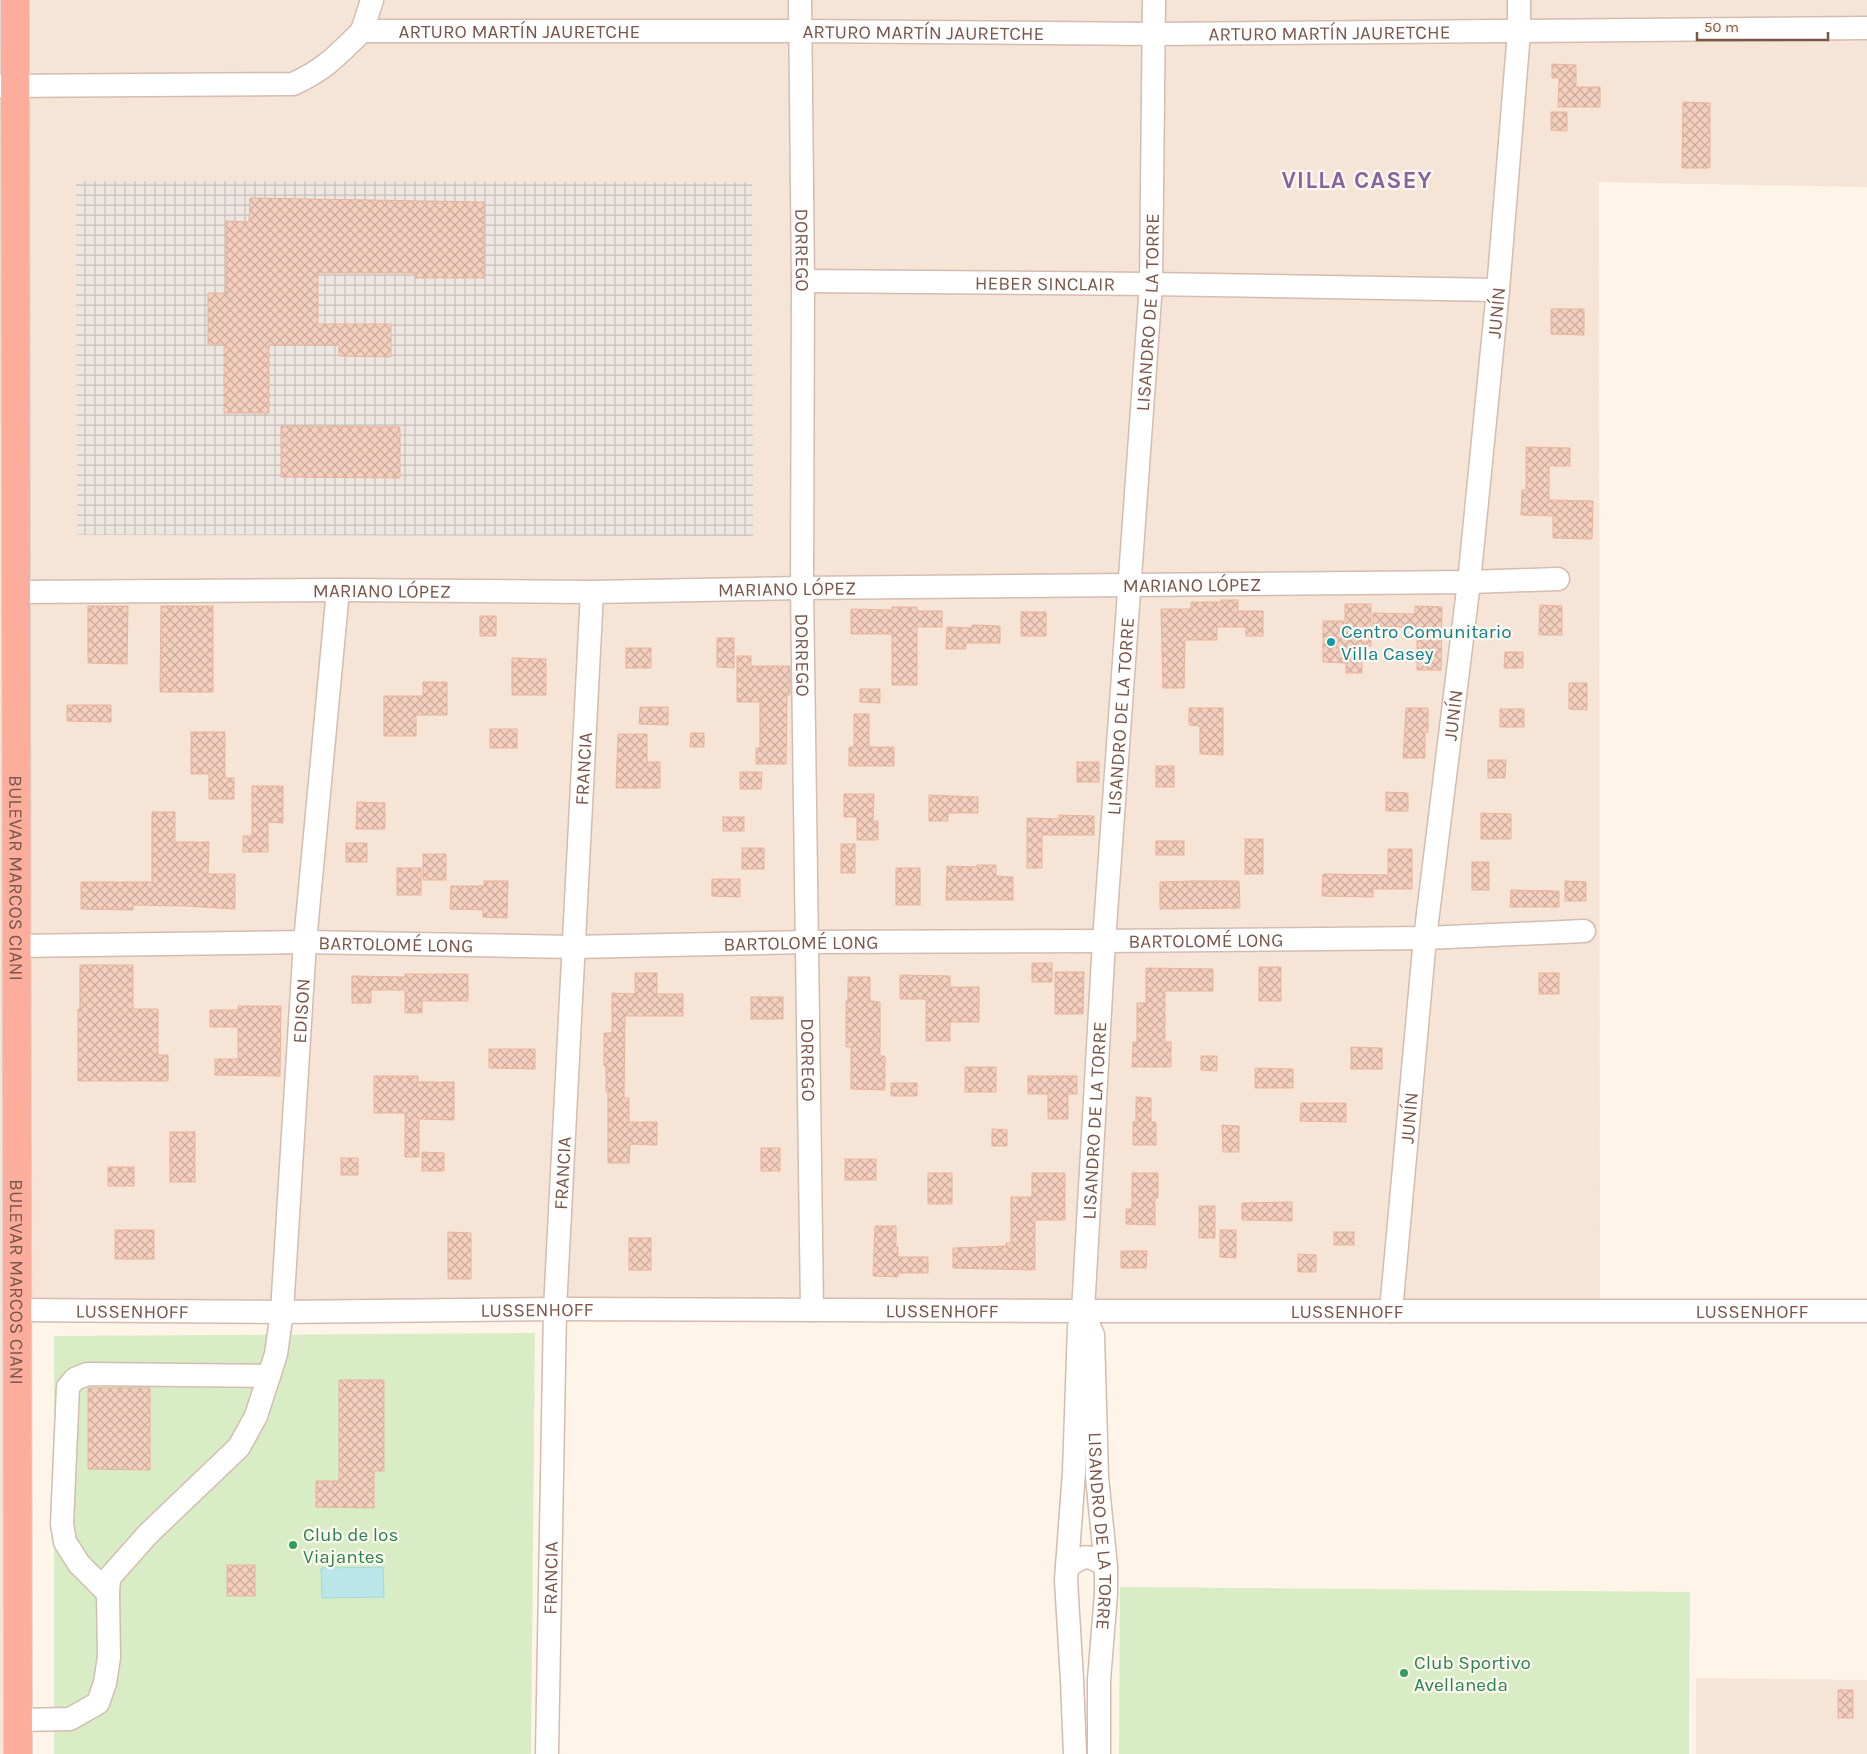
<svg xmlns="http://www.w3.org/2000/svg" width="1867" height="1754" font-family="Karla,sans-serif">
  <defs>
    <pattern id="industrial-grid" width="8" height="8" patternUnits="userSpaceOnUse" patternTransform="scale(1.25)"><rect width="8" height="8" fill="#eee7e1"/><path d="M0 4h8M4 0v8" fill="none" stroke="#c6beb8"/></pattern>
    <pattern id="building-cross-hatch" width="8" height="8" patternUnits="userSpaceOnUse" patternTransform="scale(1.25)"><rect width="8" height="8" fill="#f5cfbd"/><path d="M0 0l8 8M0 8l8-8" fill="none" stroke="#cbab9c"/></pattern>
  </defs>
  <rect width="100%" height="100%" fill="#fef4e8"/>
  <g fill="#f6e5d6">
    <path d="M0,0h1867v187l-268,-5 1,1129 -1583,-1 1,444h-18z"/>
    <path d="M1696,1678l171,2v74h-171z"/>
  </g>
  <path fill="url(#industrial-grid)" d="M76,181l676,1 1,354 -676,-1z"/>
  <g fill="#d8edc5">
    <path d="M535,1333l-4,421h-477v-418z"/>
    <path d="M1120,1587l570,5 -1,162h-570z"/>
  </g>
  <path fill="#bae6ea" stroke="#a0d8dc" d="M383,1567l1,30 -62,1 -1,-30z"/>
  <g fill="url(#building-cross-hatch)" stroke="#e9b49d">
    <path d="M1552,64l24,1v22h24v20h-42l1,-29h-7z"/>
    <path d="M1683,102l27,1v65h-28z"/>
    <path d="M1551,112h16v19l-16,-1z"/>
    <path d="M250,198l234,4v76h-69v-5h-97v51h73v33l-52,-1v-11h-70v68h-45v-69h-16v-51h18v-72l23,1z"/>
    <path d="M1551,309h33v26l-33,-1z"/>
    <path d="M281,426l119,1v51l-119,-1z"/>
    <path d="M1526,447l44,1v18h-21v34l44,1 -1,38 -39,-1v-22l-32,-1 1,-25h4z"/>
    <path d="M1221,600h17v11h25v25h-17v-9h-29v13h-32l-1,48h-21l-2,-79h30v-7h30z"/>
    <path d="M1345,604h26v42h-9v27h-16v-10l-23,-1v-41h22z"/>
    <path d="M1540,605l22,1v29h-23z"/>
    <path d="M88,606h40l-1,58 -39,-1z"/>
    <path d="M161,606h52v86h-53z"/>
    <path d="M1415,606l27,1 -1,63h-24v-40h-3v-3l-41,-1v-13l42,1z"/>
    <path d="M892,607h25v4h25v16h-25v58h-25v-51h-41v-25l41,1z"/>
    <rect x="1021" y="612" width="25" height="24"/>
    <rect x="480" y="616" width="16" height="20"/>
    <path d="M972,625l28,1v17h-34v6h-20l1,-22 25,1z"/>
    <path d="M717,638h17v30l-17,-1z"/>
    <rect x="626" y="648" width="25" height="20"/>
    <path d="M1505,652h18v16h-19z"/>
    <path d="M737,656h14v10h39v29h-3l-1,69h-30v-16h4v-46h-23z"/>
    <path d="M512,658l34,1v36h-34z"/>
    <path d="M423,682h24v33h-31v21h-32v-40h39z"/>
    <path d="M1569,683h18v27l-18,-1z"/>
    <path d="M860,689h20v14l-20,-1z"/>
    <path d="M67,705h44v17l-44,-1z"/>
    <path d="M640,707h28v18l-29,-1z"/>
    <path d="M1189,708h34v47l-23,-1v-28l-11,-1z"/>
    <path d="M1406,708h22v24h-3v26h-22z"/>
    <rect x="1500" y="709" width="24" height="18"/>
    <path d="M854,714h15v33h25v19h-45v-19h5z"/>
    <rect x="490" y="729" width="27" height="19"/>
    <path d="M191,732h34v46h9v21h-25v-25h-18z"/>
    <path d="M691,733h13v14h-14z"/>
    <path d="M618,734h29v28h13v26h-44z"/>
    <path d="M1488,760h18l-1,18h-17z"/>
    <rect x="1077" y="762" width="22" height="20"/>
    <rect x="1156" y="766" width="18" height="21"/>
    <path d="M740,772h22l-1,17h-21z"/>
    <path d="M252,786h31v37l-15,-1v30h-25v-16h9z"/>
    <path d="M1386,792l22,1v18h-22z"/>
    <path d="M844,794h30l-1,27h5v19h-21v-23h-13z"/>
    <path d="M929,795l49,2v16h-30v8h-19z"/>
    <path d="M357,802l28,1v26h-29z"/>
    <path d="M152,812h23v30h34l-1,32h27v35l-50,-3 -52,-1v5l-52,-1v-27h71z"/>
    <path d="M1481,813l30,1v25h-30z"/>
    <path d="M1059,815l35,1v19h-52v33h-15v-50l32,1z"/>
    <rect x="723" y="817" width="21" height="14"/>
    <rect x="1245" y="839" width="18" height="35"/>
    <rect x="1156" y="841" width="28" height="14"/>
    <rect x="346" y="843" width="21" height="19"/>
    <rect x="841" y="844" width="14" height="29"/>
    <rect x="742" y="848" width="22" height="21"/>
    <path d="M1388,849h24v40h-39v8l-51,-1 1,-22 65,1z"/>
    <rect x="423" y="854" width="23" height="26"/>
    <rect x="1472" y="862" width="17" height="28"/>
    <path d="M977,865h19v11l17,1v23h-67l1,-34 30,1z"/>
    <rect x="397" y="868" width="24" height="27"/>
    <rect x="896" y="868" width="24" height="37"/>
    <path d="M712,879h28v18l-28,-1z"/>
    <path d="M484,881h24l-1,37 -24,-1v-7l-33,-1 1,-23h33z"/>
    <path d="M1193,881h46l1,27 -80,1v-27z"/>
    <path d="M1565,881l21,1v19h-21z"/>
    <path d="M1511,890l48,1v16h-49z"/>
    <rect x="1032" y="963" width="20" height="19"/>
    <path d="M80,965h53v44h25v46h10v26h-90v-72h2z"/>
    <rect x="1259" y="967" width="22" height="34"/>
    <path d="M1146,968l67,1v22h-48v51h6v25h-39l1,-25h4v-39h9z"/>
    <path d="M1055,972h29l-1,42h-28z"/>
    <path d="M635,973h22v21h26v22h-58l-1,82h5v24h28v23l-27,-1 -1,19h-21v-71h-2v-26h-2v-33h8v-40l23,1z"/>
    <rect x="1539" y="973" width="20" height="21"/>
    <path d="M405,974h63v27h-46v12h-17v-23h-34v13h-19v-27l53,1z"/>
    <path d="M900,975l50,1v11h29v35h-29v19h-24v-42h-26z"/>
    <path d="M848,977h22v24l10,1v54h5v34l-34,-1v-42h-5v-46h2z"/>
    <rect x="751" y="997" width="32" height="22"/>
    <path d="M238,1006h43l-1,70 -65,-1v-16h23v-32h-28v-17h28z"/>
    <path d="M1351,1047l31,1v21h-31z"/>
    <path d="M489,1049h46v20l-46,-1z"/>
    <path d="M1201,1056h16v15l-16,-1z"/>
    <rect x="965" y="1067" width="31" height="25"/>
    <path d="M1255,1068l38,1v19h-38z"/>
    <path d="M374,1076h44v6h36v38l-35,-1v38h-14v-44h-31z"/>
    <path d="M1028,1076h49v18h-9v25h-20v-25h-20z"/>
    <rect x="891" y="1083" width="26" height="13"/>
    <path d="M1136,1097l15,1v24h5v23h-23v-23h3z"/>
    <path d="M1301,1103h45v19l-46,-1z"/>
    <path d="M1222,1125l17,1v26h-16z"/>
    <path d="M992,1129l15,1v16h-15z"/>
    <rect x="170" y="1132" width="25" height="50"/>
    <rect x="761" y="1148" width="19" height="23"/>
    <path d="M422,1152l22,1v18h-22z"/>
    <rect x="341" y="1158" width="17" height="17"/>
    <rect x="845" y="1159" width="31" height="21"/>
    <rect x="108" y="1167" width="26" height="19"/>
    <rect x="928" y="1173" width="24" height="31"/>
    <path d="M1032,1173h33v47h-30v50l-82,-2v-20l53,-2v-3h5v-46h21z"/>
    <path d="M1132,1173h26v25h-3v27l-29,-1v-15h6z"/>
    <path d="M1292,1202v19l-50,-1v-17z"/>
    <rect x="1199" y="1206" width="16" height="32"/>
    <path d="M875,1226h21v21h2v10h30v16h-30v4l-25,-1z"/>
    <rect x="115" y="1230" width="39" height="29"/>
    <path d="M1220,1230h16v28l-16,-1z"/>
    <path d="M448,1232l23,1v46h-23z"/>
    <rect x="1334" y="1232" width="20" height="13"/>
    <rect x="629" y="1238" width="22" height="32"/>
    <path d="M1121,1251h26l-1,17h-25z"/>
    <path d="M1298,1254l18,1v17h-18z"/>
    <path d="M339,1380h45v91h-10v37l-58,-1v-26h23z"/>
    <path d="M88,1388h62v82l-62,-1z"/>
    <rect x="227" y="1565" width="28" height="31"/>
    <rect x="1838" y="1690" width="15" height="28"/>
  </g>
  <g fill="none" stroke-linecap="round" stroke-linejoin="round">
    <g stroke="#d4bcaf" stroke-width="25">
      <g id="minor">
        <path id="s1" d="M800,0l3,281 -1,307 10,722"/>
        <path d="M362,31l10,-31"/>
        <path id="s2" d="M0,86l293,-2c31,-14 45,-29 69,-53h439l353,3 713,-6"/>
        <path id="s3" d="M803,281l348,3 347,6"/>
        <path id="s4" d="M16,592l322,-2 254,2 210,-4 667,-6 89,-3"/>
        <path id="s5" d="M16,946l289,-4 268,5 233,-5 298,-1 321,-3 159,-7"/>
        <path id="s6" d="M17,1310l265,2 273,-3 528,2h784"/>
        <path id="s7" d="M1391,1311l34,-373 44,-356 29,-292 21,-258v-32"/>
        <path id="s8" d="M1085,1317l8,18 4,142 9,90v27l-7,86v74"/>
        <path d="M1067,1567c17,-12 22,-14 39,0"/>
        <path d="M108,1593l-29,-29 -14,-22 -3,-18 6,-137 7,-8 12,-5 182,2"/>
        <path id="s9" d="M18,1720l52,-1 28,-16 7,-20 4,-26 -1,-64 1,-15 39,-44 91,-87 17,-31 13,-40 7,-22 6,-42 23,-370 33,-352"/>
        <path id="s10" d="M547,1754l8,-445 37,-717"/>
        <path id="s11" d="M1075,1754l-3,-74 -6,-100 8,-108 5,-145 4,-16 21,-370 47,-657 3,-284"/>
      </g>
    </g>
    <g stroke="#ddd3d0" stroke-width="30">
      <g id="highway">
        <path id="s12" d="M15,0l3,1754"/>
      </g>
    </g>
    <use href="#minor" stroke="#fff" stroke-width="22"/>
    <use href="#highway" stroke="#fcad9b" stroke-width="28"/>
  </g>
  <circle fill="#0f9aa8" stroke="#fff8f0" stroke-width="2" cx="1331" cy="642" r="5"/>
  <g fill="#2e9e5b" stroke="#fff8f0" stroke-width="2">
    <circle cx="293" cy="1545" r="5"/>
    <circle cx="1404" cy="1673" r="5"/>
  </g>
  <g text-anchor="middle" stroke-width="4.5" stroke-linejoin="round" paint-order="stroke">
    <g font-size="19" fill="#7b5749" stroke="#fff8f0">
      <text dy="7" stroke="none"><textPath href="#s2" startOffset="538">ARTURO MARTÍN JAURETCHE</textPath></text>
      <text dy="7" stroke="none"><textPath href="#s2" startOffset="942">ARTURO MARTÍN JAURETCHE</textPath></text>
      <text dy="7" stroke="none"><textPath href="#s2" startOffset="1348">ARTURO MARTÍN JAURETCHE</textPath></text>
      <text dy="7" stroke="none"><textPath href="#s1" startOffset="250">DORREGO</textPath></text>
      <text dy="7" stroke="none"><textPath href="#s3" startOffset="242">HEBER SINCLAIR</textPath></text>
      <text dy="7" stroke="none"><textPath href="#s11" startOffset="1445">LISANDRO DE LA TORRE</textPath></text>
      <text dy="7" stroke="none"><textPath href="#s7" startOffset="1004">JUNÍN</textPath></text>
      <text dy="7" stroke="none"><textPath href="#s4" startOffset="1176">MARIANO LÓPEZ</textPath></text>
      <text dy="7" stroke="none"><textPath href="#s4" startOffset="771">MARIANO LÓPEZ</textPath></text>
      <text dy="7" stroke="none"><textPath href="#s4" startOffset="366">MARIANO LÓPEZ</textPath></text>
      <text dy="7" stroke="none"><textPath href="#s1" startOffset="655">DORREGO</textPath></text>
      <text dy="7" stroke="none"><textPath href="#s7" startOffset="599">JUNÍN</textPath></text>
      <text dy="7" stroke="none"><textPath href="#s11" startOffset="1040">LISANDRO DE LA TORRE</textPath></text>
      <text dy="7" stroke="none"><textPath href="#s10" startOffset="986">FRANCIA</textPath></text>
      <text dy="7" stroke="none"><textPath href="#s12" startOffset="878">BULEVAR MARCOS CIANI</textPath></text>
      <text dy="7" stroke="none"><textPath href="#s5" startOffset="1190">BARTOLOMÉ LONG</textPath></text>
      <text dy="7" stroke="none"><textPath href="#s5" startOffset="785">BARTOLOMÉ LONG</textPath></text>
      <text dy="7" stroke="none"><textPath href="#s5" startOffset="380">BARTOLOMÉ LONG</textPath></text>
      <text dy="7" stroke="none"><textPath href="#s9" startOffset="840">EDISON</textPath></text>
      <text dy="7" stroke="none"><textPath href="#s1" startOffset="1060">DORREGO</textPath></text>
      <text dy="7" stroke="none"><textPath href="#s7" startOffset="194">JUNÍN</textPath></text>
      <text dy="7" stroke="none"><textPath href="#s11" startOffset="635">LISANDRO DE LA TORRE</textPath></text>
      <text dy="7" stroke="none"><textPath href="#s10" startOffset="581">FRANCIA</textPath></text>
      <text dy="7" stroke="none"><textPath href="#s12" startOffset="1282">BULEVAR MARCOS CIANI</textPath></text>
      <text dy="7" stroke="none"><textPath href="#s6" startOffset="520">LUSSENHOFF</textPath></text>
      <text dy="7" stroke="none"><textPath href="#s6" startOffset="115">LUSSENHOFF</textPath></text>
      <text dy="7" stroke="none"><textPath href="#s6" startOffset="925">LUSSENHOFF</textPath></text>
      <text dy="7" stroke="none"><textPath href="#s6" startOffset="1330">LUSSENHOFF</textPath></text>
      <text dy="7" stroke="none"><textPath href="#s6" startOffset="1735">LUSSENHOFF</textPath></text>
      <text dy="7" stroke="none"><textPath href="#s8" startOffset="216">LISANDRO DE LA TORRE</textPath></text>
      <text dy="7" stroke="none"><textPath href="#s10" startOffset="176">FRANCIA</textPath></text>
    </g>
    <g font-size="19" fill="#0d838f" stroke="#fff8f0" text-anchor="start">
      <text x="1341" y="638">Centro Comunitario<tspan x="1341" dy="22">Villa Casey</tspan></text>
    </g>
    <g font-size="19" fill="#27864d" stroke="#fff8f0" text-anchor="start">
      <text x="303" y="1541">Club de los<tspan x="303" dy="22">Viajantes</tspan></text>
      <text x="1414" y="1669">Club Sportivo<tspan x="1414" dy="22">Avellaneda</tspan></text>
    </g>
    <g font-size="24" font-weight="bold" letter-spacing="1" fill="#86659e" stroke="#fff8f0">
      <text x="1357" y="188">VILLA CASEY</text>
    </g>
  </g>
  <path d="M1697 32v8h131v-8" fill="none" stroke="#7b5749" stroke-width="2.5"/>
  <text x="1704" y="32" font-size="15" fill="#7b5749" stroke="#fff8f0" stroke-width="4" paint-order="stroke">50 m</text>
</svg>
